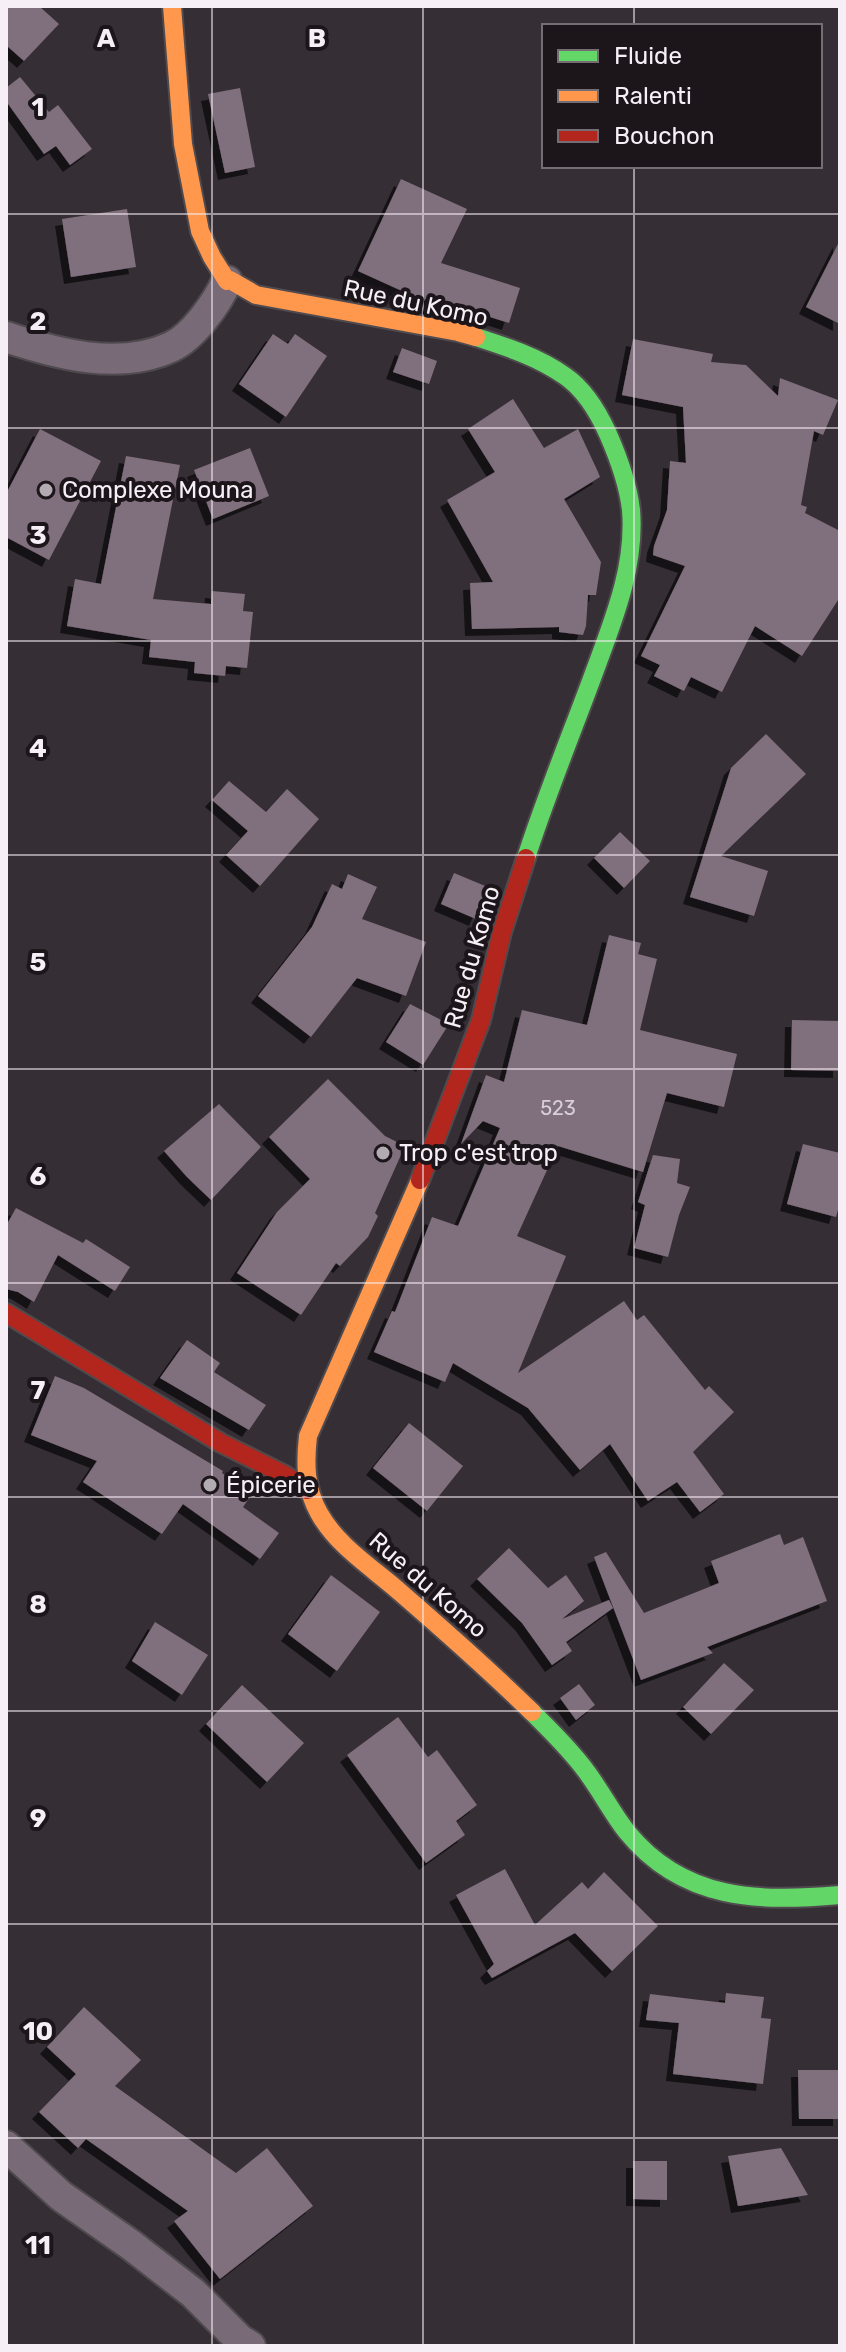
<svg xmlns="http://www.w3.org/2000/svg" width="846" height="2352" font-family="Rubik,sans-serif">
  <defs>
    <filter id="shadow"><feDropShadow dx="-7" dy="7" stdDeviation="0" flood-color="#0009"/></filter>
  </defs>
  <rect width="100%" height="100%" fill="#352e34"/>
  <g fill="#806f7e" filter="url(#shadow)">
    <path d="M6,6h33l20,18 -35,37 -18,-16z"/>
    <path d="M20,77l29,35 9,-7 34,44 -22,16 -14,-19 -12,8 -38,-53v-13z"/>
    <path d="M240,88l15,79 -30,6 -17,-79z"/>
    <path d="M401,179l66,30 -26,54 79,25 -11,35 -44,-14 -40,-10 -1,2 -66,-30z"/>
    <path d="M127,209l9,58 -65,10 -9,-58z"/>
    <path d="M840,240v84l-34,-17z"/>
    <path d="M273,334l15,10 7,-10 32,22 -41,61 -47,-33z"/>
    <path d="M633,339l80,15 -2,8 35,3 32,31 2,-18 58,22 -15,35 -9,-4 -13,74 6,2 -2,6 35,18v66l-38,59 -47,-30 -33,66 -31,-15 -7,14 -30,-15 6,-11 -19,-9 44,-90 -32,-11 1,-9 13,-36 3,-49 16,2 -3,-56 -61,-12z"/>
    <path d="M402,348l35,13 -8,23 -36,-12z"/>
    <path d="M513,399l31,49 34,-19 20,43 2,5 -36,22 37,63 -5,33h-8l-2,31 -3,9 -24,-3v-5l-87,2 -2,-46 23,-1 -46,-82 48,-28 -27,-43z"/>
    <path d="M40,429l61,32 -52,99 -43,-23v-43z"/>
    <path d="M250,448l19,48 -56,23 -19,-49z"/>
    <path d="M126,456l54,9 -27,134 58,5 1,-13 33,3 -2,17 10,1 -6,56 -21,-2 -1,10 -31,-3 1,-11 -46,-5 2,-17 -84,-14 8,-47 26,5z"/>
    <path d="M766,734l40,40 -85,82 47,15 -14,45 -64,-19 41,-129z"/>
    <path d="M229,781l37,31 21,-23 32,30 -59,67 -34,-31 22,-24 -36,-31z"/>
    <path d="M620,832l30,29 -26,27 -30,-30z"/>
    <path d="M454,873l36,15 -14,31 -35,-15z"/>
    <path d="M348,874l29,13 -15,32 64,23 -20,54 -49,-18 -46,59 -53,-41 54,-69 20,-43 10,5z"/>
    <path d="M609,935l32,8 -3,11 19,5 -17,71 97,24 -13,53 -57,-14 -24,79 -85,-26 -41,90 49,20 -48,117 106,-72 13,19 7,-5 61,75 4,-4 25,26 -41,40 31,42 -24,18 -23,-30 -29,19 -38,-57 -30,26 -52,-62 -75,-45 -8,19 -71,-30 18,-41 3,1 37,-95 26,9 42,-98 -17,-7 -22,23 25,-69 18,7 18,-72 65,15z"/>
    <path d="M410,1004l39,20 -26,41 -37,-23z"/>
    <path d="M792,1020l48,1v50l-49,-1z"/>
    <path d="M328,1079l57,57 20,10 -30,67 3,3 -10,21 -28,29 -4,-3 -35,52 -64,-42 40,-61 33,-33 -41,-42z"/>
    <path d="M219,1104l42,43 -50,53 -24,-23 -23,-26z"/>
    <path d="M803,1144l37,9v50l-4,14 -49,-13z"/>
    <path d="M653,1155l27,4 -3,24 13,4 -11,28 -11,42 -34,-9 11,-43 -7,-3z"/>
    <path d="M16,1208l67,35 3,-4 44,28 -15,24 -57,-36 -24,47 -16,-10 -12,-3v-63z"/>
    <path d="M187,1340l33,23 -6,9 52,33 -17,25 -89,-52z"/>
    <path d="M55,1376l29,12 139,83 -1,2 10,7 -1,3 19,14 -7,10 36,26 -19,26 -77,-55 -21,30 -79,-52 14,-21 -66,-26z"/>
    <path d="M409,1423l54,43 -36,45 -54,-43z"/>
    <path d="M780,1534l4,11 19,-8 24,64 -120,46 6,6 -72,27 -47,-123 12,-5 38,61 75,-30 -8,-22z"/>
    <path d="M509,1548l39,40 18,-13 18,26 -22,18 47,-19 4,8 -47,34 6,9 -20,14 -30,-42 -45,-44z"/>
    <path d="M331,1575l49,37 -43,59 -49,-37z"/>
    <path d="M155,1622l53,33 -26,40 -50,-34z"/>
    <path d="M724,1663l30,27 -43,44 -28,-27z"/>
    <path d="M579,1684l16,21 -19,15 -16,-22z"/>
    <path d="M242,1685l62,58 -37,39 -61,-58z"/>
    <path d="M398,1717l30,40 9,-7 40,55 -21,16 9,14 -39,28 -79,-108z"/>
    <path d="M505,1869l30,56 47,-43 6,7 16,-17 54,54 -46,45 -37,-38 -83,45 -5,-7 7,-7 -38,-69z"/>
    <path d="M726,1993l38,4 -3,21 10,1 -8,65 -90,-10 6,-51 -33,-3 4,-26 75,9z"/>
    <path d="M84,2007l57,53 -26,26 121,87 31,-25 46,58 -93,73 -46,-58 14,-10 -102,-72 -8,9 -39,-36 37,-38 -29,-27z"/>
    <path d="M798,2070h42v49h-41z"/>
    <path d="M781,2148l27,47 -70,11 -10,-50z"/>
    <path d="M633,2161h34v39l-34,-1z"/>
  </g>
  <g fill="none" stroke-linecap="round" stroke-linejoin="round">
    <g stroke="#4f4a4e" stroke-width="34">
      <g id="street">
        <path d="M6,337c51,17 113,34 165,10 22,-10 46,-44 56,-66"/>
        <path d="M6,2146l55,50 70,49 62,48 47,47 10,6"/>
      </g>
    </g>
    <g stroke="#4f4a4e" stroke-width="22">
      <g id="fast">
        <path d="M476,337c31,10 62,20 89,39 19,13 34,38 43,58 11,25 20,49 23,76 5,59 -20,116 -40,171 -22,59 -46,118 -65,177"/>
        <path d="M532,1712c19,19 38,37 54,59 15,20 26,42 41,61 56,69 132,70 213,63"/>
      </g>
    </g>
    <g stroke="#4f4a4e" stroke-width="22">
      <g id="slow">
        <path d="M172,6l11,138 17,87 12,26 15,24 3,-1 26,15 202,37 18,5"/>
        <path d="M420,1180l-112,256c-3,27 -3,52 11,77 18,33 54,55 82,80 45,39 89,78 131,119"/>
      </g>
    </g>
    <g stroke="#4f4a4e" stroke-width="22">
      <g id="jam">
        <path d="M420,1180l61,-160 21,-88 24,-74"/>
        <path d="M6,1313l215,130 62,31 24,16"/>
      </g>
    </g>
    <use href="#street" stroke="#786a76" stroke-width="30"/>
    <use href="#fast" stroke="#63d668" stroke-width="18"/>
    <use href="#slow" stroke="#ff974d" stroke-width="18"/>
    <use href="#jam" stroke="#b3261e" stroke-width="18"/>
  </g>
  <path fill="none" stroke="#f7eff6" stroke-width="2" stroke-opacity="0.55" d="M212,6v2340M423,6v2340M634,6v20M634,166v2180M6,214h834M6,428h834M6,641h834M6,855h834M6,1069h834M6,1283h834M6,1497h834M6,1711h834M6,1924h834M6,2138h834"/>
  <g fill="#b3abb2" stroke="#1c161b" stroke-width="3">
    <circle cx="46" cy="490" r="8"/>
    <circle cx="383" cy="1153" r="8"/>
    <circle cx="210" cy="1485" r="8"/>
  </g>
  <g text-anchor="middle" stroke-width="8" stroke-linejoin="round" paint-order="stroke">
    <g font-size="20" fill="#d9cfd8">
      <text x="558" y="1115">523</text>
    </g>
    <g font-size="24" fill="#f7eff6" stroke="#1c161b">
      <text transform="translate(416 303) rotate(12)" y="8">Rue du Komo</text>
      <text transform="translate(472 957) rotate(-74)" y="8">Rue du Komo</text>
      <text transform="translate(428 1585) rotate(41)" y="8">Rue du Komo</text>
    </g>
    <g font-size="24" fill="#f7eff6" stroke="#1c161b" text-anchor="start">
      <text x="62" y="498">Complexe Mouna</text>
      <text x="399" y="1161">Trop c'est trop</text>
      <text x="226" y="1493">Épicerie</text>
    </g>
  </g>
  <g font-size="26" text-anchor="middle" font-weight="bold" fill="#f7eff6" stroke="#1c161b" stroke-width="8" stroke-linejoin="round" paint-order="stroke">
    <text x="106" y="47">A</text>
    <text x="317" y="47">B</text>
    <text x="38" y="116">1</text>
    <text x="38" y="330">2</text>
    <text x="38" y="544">3</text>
    <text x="38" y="757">4</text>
    <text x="38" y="971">5</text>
    <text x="38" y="1185">6</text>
    <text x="38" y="1399">7</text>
    <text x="38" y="1613">8</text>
    <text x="38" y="1827">9</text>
    <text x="38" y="2040">10</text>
    <text x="38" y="2254">11</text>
  </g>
  <rect width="846" height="2352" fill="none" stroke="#f7eff6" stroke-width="16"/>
  <rect x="542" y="24" width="280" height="144" fill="#1c161b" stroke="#746d73" stroke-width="2"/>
  <rect x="558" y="50" width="40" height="12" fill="#63d668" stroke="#746d73" stroke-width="2"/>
  <text x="614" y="64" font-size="24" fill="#f7eff6">Fluide</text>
  <rect x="558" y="90" width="40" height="12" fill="#ff974d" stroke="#746d73" stroke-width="2"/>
  <text x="614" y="104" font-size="24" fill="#f7eff6">Ralenti</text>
  <rect x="558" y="130" width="40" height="12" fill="#b3261e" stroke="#746d73" stroke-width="2"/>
  <text x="614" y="144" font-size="24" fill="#f7eff6">Bouchon</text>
</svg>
